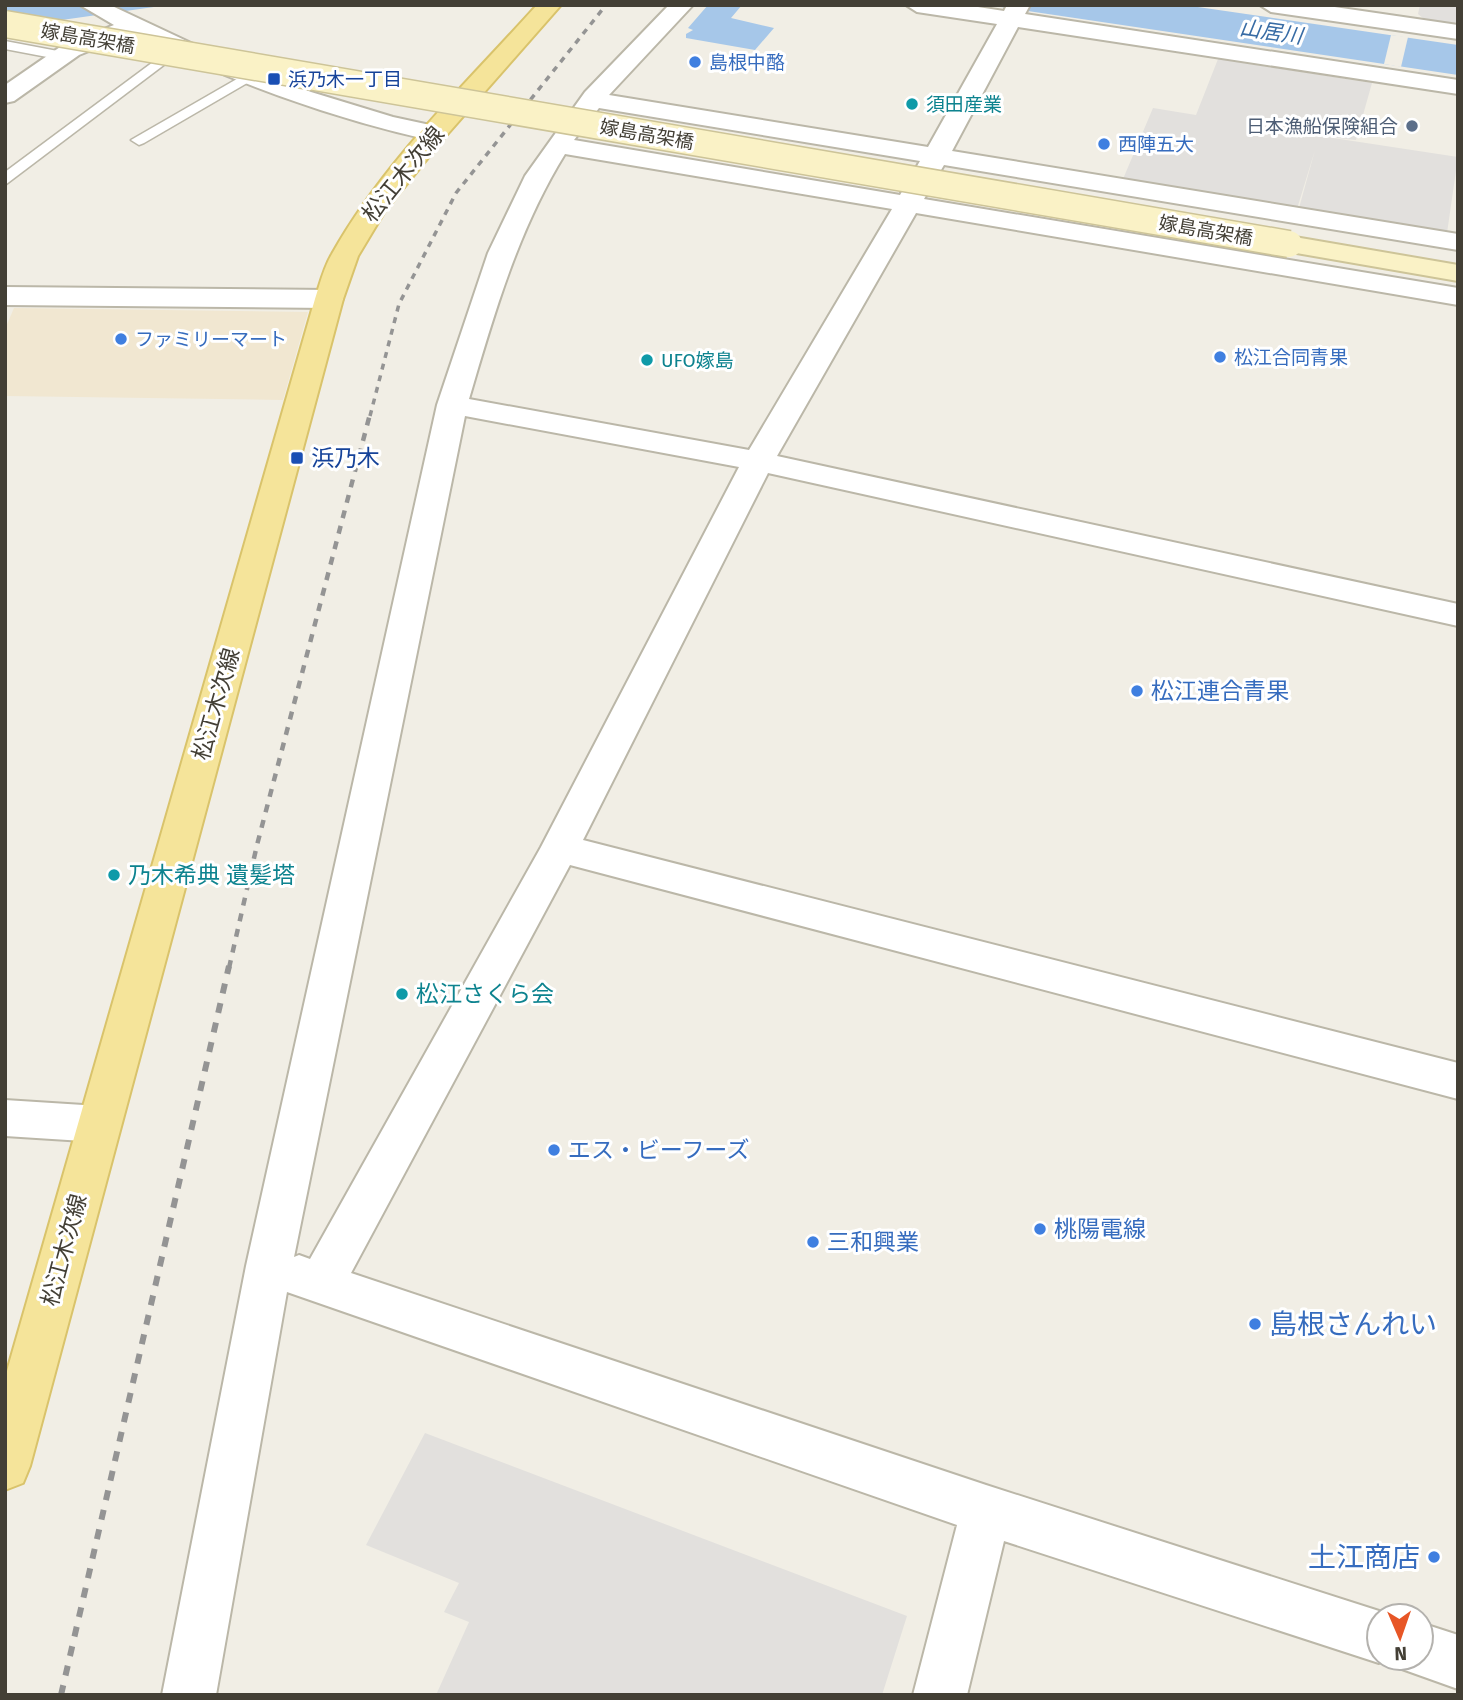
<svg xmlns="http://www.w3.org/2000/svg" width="1463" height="1700" font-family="'Fira Sans','Noto Sans JP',sans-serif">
  <rect width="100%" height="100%" fill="#f1eee5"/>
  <path fill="#f1e7d1" d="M14,308l294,4 -25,88 -278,-4v-67z"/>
  <g fill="#e2e0dd">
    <path d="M1420,5h38v21l-30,-4 -10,-8z"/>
    <path d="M1218,59l154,24 -16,57 -36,-4 138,21 -11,76 -148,-25 16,-58 -18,59 -174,-30 30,-71 43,7z"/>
    <path d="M425,1433l482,183 -25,79h-446l33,-73 -25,-10 15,-29 -93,-38z"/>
  </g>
  <g fill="#a6c7e9">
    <path d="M168,5l-163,23v-21z"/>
    <path d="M708,5h34l-11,13 43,10 -19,22 -69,-12v-4l7,-4 -5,-2z"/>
    <path d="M987,5h197l274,40v30z"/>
  </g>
  <path fill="#f1eee5" d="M1391,35l17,2 -7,30 -17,-3z"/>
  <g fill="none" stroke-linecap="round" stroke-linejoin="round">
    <g stroke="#bbb7a8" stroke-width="3">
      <g id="lane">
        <path d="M5,41l58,11 7,4 -7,4 -58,-11z"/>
        <path d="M180,42l7,4 -2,3 -180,136v-13z"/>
        <path d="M249,72l7,4 -2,3 -110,64 -5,2 -8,-5z"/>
      </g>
    </g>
    <g stroke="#bbb7a8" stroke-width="4">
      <g id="street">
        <path d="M80,5h30l115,54 86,33 82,25 51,11 4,5 -4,5 -9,3c-107,-23 -205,-61 -304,-107l-52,21 -65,46 -9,2v-18l58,-40 51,-20z"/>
        <path d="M669,5h24l-84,90 319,52 69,-123 -80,-12 -11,-7h59l39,6 3,-6h23l-5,9 433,66v14l-440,-67 -66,124 506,83v16l-514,-85 -20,34 534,89v17l-542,-92 -139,243 681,148v22l-690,-153 -185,367 875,223v36l-888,-234 -219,408 635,212 393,126 13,5h-13v42h13l-13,5 -375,-122 -37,154h-54l44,-170 -670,-233 -71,403h-54l84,-429 191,-861 51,-152 37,-77 60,-84zM599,108l321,53 -20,34 -326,-55zM565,154l327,55 -143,241 -280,-51c25,-85 49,-169 96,-245zM465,416l274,51 -198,380 -231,412 -11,-4 -5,2z"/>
        <path d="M1260,5h61l137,20v14l-187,-27z"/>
        <path d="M5,287l324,3 10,3 4,6 -4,6 -10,3 -324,-3z"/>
        <path d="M5,1100l94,6 15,5 7,13 -7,13 -15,5 -94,-6z"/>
        <path d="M1421,1623l37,12v54l-56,-20 -4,-11h23z"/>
      </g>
    </g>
    <g stroke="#cdc498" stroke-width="4">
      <path id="secondary" d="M1289,236l169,29v16l-179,-31 -4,-6 4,-6z"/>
    </g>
    <g stroke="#d9c36b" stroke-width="4">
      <path id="primary" d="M537,5h24l-117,133 -59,73 -27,45 -15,43 -313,1167 -7,17 -18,7v-112l310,-1079c5,-15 9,-32 17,-45 52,-93 134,-170 205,-249z"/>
    </g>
    <use href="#lane" fill="#fff" fill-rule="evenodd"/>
    <use href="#street" fill="#fff" fill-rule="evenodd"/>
    <use href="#secondary" fill="#faf2c6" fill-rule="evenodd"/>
    <use href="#primary" fill="#f5e49a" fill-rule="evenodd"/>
    <path stroke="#949494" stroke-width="3.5" stroke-dasharray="6 6" stroke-linecap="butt" d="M370,416l29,-112 57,-111 150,-188"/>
    <path stroke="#949494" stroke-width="4.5" stroke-dasharray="8 8" stroke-linecap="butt" d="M229,968l28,-123 113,-431"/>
    <path stroke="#949494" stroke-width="6" stroke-dasharray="10 10" stroke-linecap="butt" d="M61,1695l168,-729"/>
    <g stroke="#cdc498" stroke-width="29" stroke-linecap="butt">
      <path id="secondary-bridge" d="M5,24l1284,220"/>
    </g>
    <use href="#secondary-bridge" stroke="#faf2c6" stroke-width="26"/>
  </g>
  <g fill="#3f7fe0" stroke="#fff" stroke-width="2.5">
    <circle cx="695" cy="62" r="7"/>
    <circle cx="1104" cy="144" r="7"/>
    <circle cx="121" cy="339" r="7"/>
    <circle cx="1220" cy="357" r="7"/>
    <circle cx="1137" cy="691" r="7"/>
    <circle cx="554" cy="1150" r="7"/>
    <circle cx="1040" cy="1229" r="7"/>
    <circle cx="813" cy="1242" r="7"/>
    <circle cx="1255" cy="1324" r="7"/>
    <circle cx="1434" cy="1557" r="7"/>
  </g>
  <g fill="#1a4fb4" stroke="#fff" stroke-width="2.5">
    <rect x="267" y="72" width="14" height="14" rx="3.5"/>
    <rect x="290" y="451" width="14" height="14" rx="3.5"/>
  </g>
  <g fill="#0f9aa8" stroke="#fff" stroke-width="2.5">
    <circle cx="912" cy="104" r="7"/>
    <circle cx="647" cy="360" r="7"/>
    <circle cx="114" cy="875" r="7"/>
    <circle cx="402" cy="994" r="7"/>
  </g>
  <circle fill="#5c6f8a" stroke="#fff" stroke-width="2.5" cx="1412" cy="126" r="7"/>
  <g text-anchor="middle" stroke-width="6" stroke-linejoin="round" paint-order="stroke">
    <g font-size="19" fill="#433f35" stroke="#fff">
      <text transform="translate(88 38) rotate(10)" y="7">嫁島高架橋</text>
      <text transform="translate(647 134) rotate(10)" y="7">嫁島高架橋</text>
      <text transform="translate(1206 230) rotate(10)" y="7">嫁島高架橋</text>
    </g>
    <g font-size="19" fill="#366cbe" stroke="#fff" text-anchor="start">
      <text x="709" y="69">島根中酪</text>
      <text x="1118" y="151">西陣五大</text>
      <text x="135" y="346">ファミリーマート</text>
      <text x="1234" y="364">松江合同青果</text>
    </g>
    <g font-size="19" fill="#164399" stroke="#fff" text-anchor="start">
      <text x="288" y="86">浜乃木一丁目</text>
    </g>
    <g font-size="19" fill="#0d838f" stroke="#fff" text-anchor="start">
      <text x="926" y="111">須田産業</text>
      <text x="661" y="367">UFO嫁島</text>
    </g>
    <g font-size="19" fill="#4e5e75" stroke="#fff" text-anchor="end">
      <text x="1398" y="133">日本漁船保険組合</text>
    </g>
    <g font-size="21" font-style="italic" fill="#386ca5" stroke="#fff">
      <text transform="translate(1271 32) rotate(8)" y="7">山居川</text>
    </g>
    <g font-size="23" fill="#433f35" stroke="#fff">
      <text transform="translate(403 174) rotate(-51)" y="8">松江木次線</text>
      <text transform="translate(216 704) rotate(-74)" y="8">松江木次線</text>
      <text transform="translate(64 1250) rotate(-75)" y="8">松江木次線</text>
    </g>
    <g font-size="23" fill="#164399" stroke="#fff" text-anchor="start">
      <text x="311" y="466">浜乃木</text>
    </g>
    <g font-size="23" fill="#366cbe" stroke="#fff" text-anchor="start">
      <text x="1151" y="699">松江連合青果</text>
      <text x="568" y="1158">エス・ビーフーズ</text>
      <text x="1054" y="1237">桃陽電線</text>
      <text x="827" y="1250">三和興業</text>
    </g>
    <g font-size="23" fill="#0d838f" stroke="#fff" text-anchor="start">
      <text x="128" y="883">乃木希典 遺髪塔</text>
      <text x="416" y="1002">松江さくら会</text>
    </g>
    <g font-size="28" fill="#366cbe" stroke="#fff" text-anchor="start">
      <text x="1269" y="1334">島根さんれい</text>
      <text x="1420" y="1567" text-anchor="end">土江商店</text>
    </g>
  </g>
  <rect width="1463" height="1700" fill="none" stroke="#433f35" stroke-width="14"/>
  <g transform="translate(1400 1637) rotate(178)"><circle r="33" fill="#ffffff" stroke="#b4b2ae" stroke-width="2"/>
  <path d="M0-5L12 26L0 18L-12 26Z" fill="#e75626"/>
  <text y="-10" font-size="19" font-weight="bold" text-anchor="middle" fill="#433f35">N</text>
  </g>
</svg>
